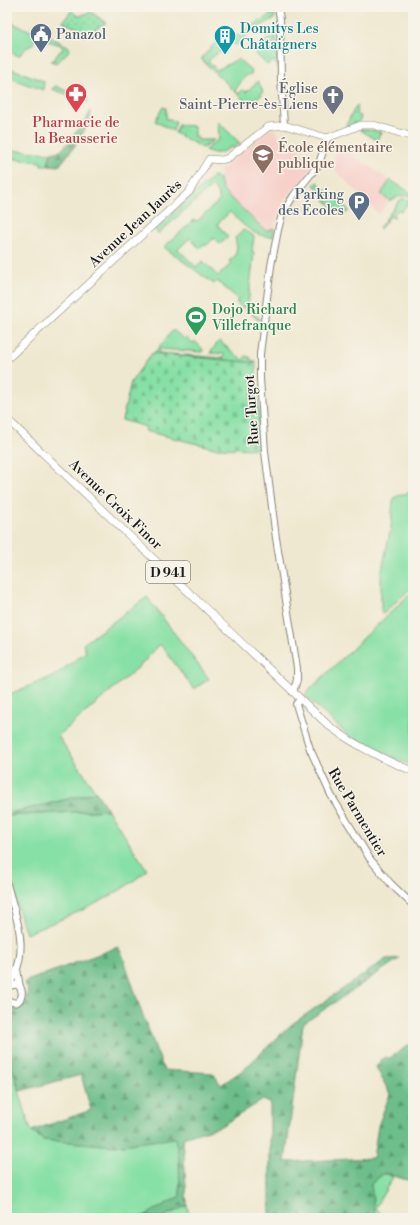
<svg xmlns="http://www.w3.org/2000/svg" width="420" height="1225" font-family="'Libre Bodoni',serif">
  <defs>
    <pattern id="forest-firs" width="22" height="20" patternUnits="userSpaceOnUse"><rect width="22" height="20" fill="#6dbe8a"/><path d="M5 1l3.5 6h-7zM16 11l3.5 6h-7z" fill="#599a70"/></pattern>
    <pattern id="cemetery-stones" width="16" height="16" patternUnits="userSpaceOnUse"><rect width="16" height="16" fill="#87e0a5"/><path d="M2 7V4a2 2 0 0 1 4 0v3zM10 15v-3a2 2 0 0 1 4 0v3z" fill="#74c08d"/></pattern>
    <pattern id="park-dots" width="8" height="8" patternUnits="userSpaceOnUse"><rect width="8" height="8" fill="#87e0a5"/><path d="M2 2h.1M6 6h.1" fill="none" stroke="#74c08d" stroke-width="1.8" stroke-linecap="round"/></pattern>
  </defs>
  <rect width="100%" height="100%" fill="#f7f3e8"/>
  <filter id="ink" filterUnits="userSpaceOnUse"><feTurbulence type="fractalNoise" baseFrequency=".025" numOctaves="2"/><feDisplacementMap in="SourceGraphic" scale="8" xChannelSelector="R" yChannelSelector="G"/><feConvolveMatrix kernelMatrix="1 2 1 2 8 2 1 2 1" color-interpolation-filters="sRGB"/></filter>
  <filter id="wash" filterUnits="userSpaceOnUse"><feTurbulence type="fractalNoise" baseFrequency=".012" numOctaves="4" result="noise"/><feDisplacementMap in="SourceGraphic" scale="16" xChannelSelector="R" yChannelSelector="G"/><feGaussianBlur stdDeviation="0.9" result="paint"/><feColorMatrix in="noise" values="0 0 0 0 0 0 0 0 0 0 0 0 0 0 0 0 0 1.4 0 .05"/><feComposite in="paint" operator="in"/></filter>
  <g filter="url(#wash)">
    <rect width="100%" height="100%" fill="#efe8d0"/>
    <g fill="#f7d0ca">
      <path d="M274,129l13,16 4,-2 24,21 -26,30 -11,19 -4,14 -8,4 -42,-40 -5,-11 2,-10 44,-38 3,-2z"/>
      <path d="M341,147l48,33 -9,14 9,7 -10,13 -47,-47 4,-11 -3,-2z"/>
    </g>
    <g fill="#87e0a5" stroke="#527e60">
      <path d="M274,12l1,6 -26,15 -14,13 -4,-4 -23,19 9,9 21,-11 14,12 -1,3c-8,1 -11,11 -16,16l4,4 4,-5 3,3 12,-11 5,11 -2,1 1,2 -15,8 -46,-44 22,-25 8,6z"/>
      <path d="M12,23l24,10h6l26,13 2,4 -14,13 -6,-2 4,-1 5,-8 4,-2 -2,-5 -24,-7 -5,7 -6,3 -7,8 -12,-5v-25z"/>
      <path d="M275,36l1,1 2,30 -4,-6 -7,4 -14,-14 6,-6z"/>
      <path d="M7,67l37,14 -1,9 -36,-13z"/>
      <path d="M56,86l32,15v1l-36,-13 2,-2z"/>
      <path d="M163,107l3,1v11h5v2h5l-3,10 -18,-10z"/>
      <path d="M218,122l22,21 -6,5 -3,-1c-12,7 -14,8 -26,3l14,-11z"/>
      <path d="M179,125l15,1v11l4,1v2h16l-11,8 -28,-15z"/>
      <path d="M363,129l18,3 -4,8 -17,-10z"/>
      <path d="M7,150l44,3 -3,12h-7v-3l-34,-4z"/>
      <path d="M214,176l5,3 4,12 43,40 8,-3 -1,8c-17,3 -32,-13 -43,-24l-13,12 11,13 -8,7 -6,-6 -7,7h-4l-4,3 -9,-10 -12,11 18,18 7,-6 15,15 13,-12 -2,-3 6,-5 2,-9 -2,-9 8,-8 11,6 -2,16h2l-6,53h-2l-1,2 15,12v2l-24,-19 2,-3 -21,-18 -3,3 -50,-37 30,-27 3,1 23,-21 -3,-7 -5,-7 -54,48 -3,-4z"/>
      <path d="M390,180l23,14v2c-10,-1 -15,0 -23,5l-9,-7z"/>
      <path d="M317,182l30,26 2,3 -7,4 -19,-17 3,-3 -12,-10z"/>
      <path d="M402,199l8,1 -8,11 -4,-1 -4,4v4l-4,-2 -10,13 -1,-1 20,-27z"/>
      <path d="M173,330l11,9 2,-2 7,6 2,-2 6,6 2,3 -1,2 -43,-3v4l65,5v-4l-14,-1 9,-12 24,19 3,-4 5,2 -1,2 6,1v2l-102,-10z"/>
      <path d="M413,491v95l-30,28 -2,-3v-36l10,-48 2,-26 2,-4z"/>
      <path d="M413,591v175l-61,-27 -47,-43 1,-3z"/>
      <path d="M147,597l62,82 -15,10 -34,-45 -19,21 -83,71 38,56 -89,22v-119l47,-19 32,-24 -3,-8z"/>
      <path d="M108,810l39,60c-35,31 -79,46 -121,64l-19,-60v-58z"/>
      <path d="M7,1042l5,25 19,64 12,9 140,-2 4,68 3,12h-183z"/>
      <path d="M383,1173l10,4 -18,31 11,10h-11l-5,-34z"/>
    </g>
    <g fill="url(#forest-firs)" stroke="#446d53">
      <path d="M91,111c-2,19 -20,40 -32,55l-11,-1 3,-12 10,-2 27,-34z"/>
      <path d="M96,792l12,18 -101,6v-2z"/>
      <path d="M118,947l5,9 17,52 24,62 49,3 8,12 22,-15 49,-46 94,-65 14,-1 -97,66 -18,138 88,-4 5,-32 12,-32 -14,-27 8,-10 6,1 23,-16 -1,112 1,26h-6l-23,-7 -13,11 4,34h-105v-115l-7,-3 -42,26 -38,12 4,68 -27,12h-26l10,-2 36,-20 -1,-37 -4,-21 -60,8 -72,-6 -12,-9 60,-21 -10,-35 -61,16 -8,-24 -5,-25v-24l6,-9 13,-8 2,-12 -4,-7z"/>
    </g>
    <path fill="url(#cemetery-stones)" stroke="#527e60" d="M152,353l104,10v18l6,68 -48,-1 -69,-17 1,-4 -24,-7 9,-38z"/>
    <g fill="url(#park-dots)" stroke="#527e60">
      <path d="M71,11l8,5 12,-4 15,11 -22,13 -5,-3v-4l-16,-7z"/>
      <path d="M356,106h2l-2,8 5,2 -1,5 -13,5 -1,-1z"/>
    </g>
  </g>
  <g filter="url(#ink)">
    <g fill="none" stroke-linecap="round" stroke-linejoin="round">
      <g stroke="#868276" stroke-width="8">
        <g id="minor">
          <path d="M278,7l2,12 1,61 3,45"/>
          <path d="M293,692l4,-12v-12l-21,-130 -11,-86 -5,-73v-25l11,-88 7,-36 4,-16 12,-19 25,-31 8,-26"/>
          <path d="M300,699l-4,5 14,45 21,46 39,64 21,25 22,21"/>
          <path d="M7,884c7,28 20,56 10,85 -2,6 -6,11 -8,17"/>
          <path d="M17,969l3,19"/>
          <path d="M7,999c18,15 21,-24 1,-12"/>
        </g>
      </g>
      <g stroke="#868276" stroke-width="8">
        <g id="major">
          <path d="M7,359l182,-167 20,-33 13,1 6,-2 40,-31 16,-2 43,13 34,-13h13l39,12"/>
          <path d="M7,419l322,307c26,19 54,34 84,45"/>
        </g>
      </g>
      <use href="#minor" stroke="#fff" stroke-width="6"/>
      <use href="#major" stroke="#fff" stroke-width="7"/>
    </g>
  </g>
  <defs>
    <g id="civic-pin" transform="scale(1.15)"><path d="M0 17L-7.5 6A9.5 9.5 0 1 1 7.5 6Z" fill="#5c6f8a" stroke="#f7f3e8"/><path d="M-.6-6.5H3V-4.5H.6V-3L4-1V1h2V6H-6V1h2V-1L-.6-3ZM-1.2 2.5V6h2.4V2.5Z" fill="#fff"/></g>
    <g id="building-pin" transform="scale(1.15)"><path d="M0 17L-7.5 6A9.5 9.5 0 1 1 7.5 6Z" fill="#0f9aa8" stroke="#f7f3e8"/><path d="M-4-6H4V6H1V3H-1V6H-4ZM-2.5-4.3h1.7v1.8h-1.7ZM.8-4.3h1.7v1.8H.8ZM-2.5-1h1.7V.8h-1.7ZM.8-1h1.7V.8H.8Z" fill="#fff"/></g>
    <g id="pharmacy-pin" transform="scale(1.15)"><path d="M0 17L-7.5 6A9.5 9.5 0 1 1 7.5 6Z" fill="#e0444e" stroke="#f7f3e8"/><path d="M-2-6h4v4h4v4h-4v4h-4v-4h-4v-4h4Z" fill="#fff"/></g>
    <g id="church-pin" transform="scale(1.15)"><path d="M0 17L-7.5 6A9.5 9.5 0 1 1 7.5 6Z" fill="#6b7280" stroke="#f7f3e8"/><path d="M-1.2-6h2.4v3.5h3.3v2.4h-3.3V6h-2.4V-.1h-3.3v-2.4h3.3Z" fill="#fff"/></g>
    <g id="school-pin" transform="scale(1.15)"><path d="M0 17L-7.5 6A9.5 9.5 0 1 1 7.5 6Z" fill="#8d6e63" stroke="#f7f3e8"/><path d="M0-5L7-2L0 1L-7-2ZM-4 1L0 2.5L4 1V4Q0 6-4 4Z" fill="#fff"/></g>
    <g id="parking-pin" transform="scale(1.15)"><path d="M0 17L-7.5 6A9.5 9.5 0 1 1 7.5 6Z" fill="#5c6f8a" stroke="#f7f3e8"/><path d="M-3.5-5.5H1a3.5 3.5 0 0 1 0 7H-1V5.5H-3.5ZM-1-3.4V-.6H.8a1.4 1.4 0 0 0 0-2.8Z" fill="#fff"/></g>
    <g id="stadium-pin" transform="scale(1.15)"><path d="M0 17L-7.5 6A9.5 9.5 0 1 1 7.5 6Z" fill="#2e9e5b" stroke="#f7f3e8"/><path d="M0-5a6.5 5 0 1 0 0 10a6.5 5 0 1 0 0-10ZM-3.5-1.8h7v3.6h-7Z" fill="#fff"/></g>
  </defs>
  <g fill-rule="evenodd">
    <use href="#civic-pin" x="41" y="34"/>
    <use href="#building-pin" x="225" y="36"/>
    <use href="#pharmacy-pin" x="76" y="94"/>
    <use href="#church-pin" x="333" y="96"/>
    <use href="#school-pin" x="263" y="155"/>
    <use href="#parking-pin" x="359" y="202"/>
    <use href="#stadium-pin" x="196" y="317"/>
  </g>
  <g text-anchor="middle" stroke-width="3" stroke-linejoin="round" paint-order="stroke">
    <rect fill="#f7f3e8" stroke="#5e5c59" stroke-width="1" x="146" y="561" width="44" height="22" rx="3"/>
    <g font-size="13" font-weight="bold" fill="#1c1c1c">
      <text x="168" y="577">D 941</text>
    </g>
    <g font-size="14" fill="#0d838f" stroke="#f7f3e8" text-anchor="start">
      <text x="240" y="33">Domitys Les<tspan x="240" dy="16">Châtaigners</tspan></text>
    </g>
    <g font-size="14" fill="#4e5e75" stroke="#f7f3e8" text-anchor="start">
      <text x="56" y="39">Panazol</text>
      <text x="344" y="199" text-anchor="end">Parking<tspan x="344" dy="16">des Écoles</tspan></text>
    </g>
    <g font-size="14" fill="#5b616d" stroke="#f7f3e8" text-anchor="end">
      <text x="318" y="93">Église<tspan x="318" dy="16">Saint-Pierre-ès-Liens</tspan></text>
    </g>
    <g font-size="14" fill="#be3a42" stroke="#f7f3e8">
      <text x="76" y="127">Pharmacie de<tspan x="76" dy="16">la Beausserie</tspan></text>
    </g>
    <g font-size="14" fill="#785e54" stroke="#f7f3e8" text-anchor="start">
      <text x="278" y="152">École élémentaire<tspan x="278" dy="16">publique</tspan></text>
    </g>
    <g font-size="14" fill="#1c1c1c" stroke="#f7f3e8">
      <text transform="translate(135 223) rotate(-43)" y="5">Avenue Jean Jaurès</text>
      <text transform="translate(251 410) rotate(-94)" y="5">Rue Turgot</text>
      <text transform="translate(116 504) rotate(44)" y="5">Avenue Croix Finor</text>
      <text transform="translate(358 812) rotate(59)" y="5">Rue Parmentier</text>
    </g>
    <g font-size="14" fill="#27864d" stroke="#f7f3e8" text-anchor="start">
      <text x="212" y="314">Dojo Richard<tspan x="212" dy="16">Villefranque</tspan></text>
    </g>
  </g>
  <rect width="420" height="1225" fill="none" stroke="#f7f3e8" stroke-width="24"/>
</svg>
